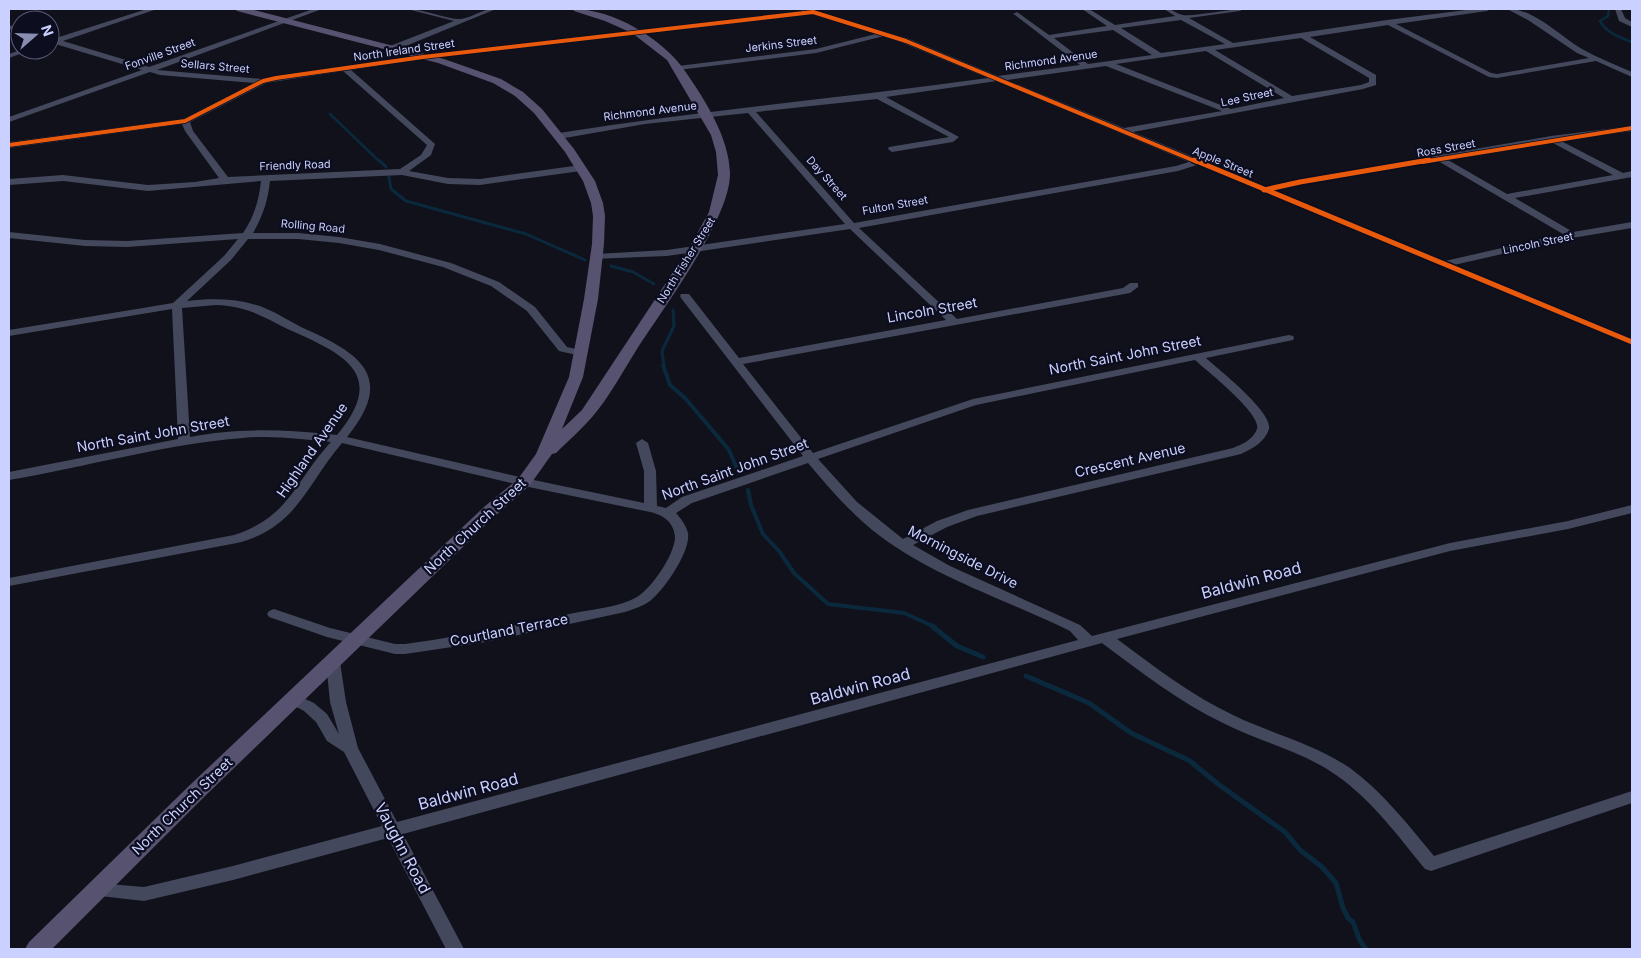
<svg xmlns="http://www.w3.org/2000/svg" width="1641" height="958" font-family="Inter,sans-serif">
  <rect width="100%" height="100%" fill="#10111b"/>
  <g fill="none" stroke-linecap="round" stroke-linejoin="round">
    <g stroke="#0b293d" stroke-width="2.5">
      <path d="M1609,9l-1,7 -8,5c7,12 19,16 32,21"/>
      <path d="M330,114l50,48"/>
    </g>
    <g stroke="#0b293d" stroke-width="3">
      <path d="M379,160l7,7"/>
      <path d="M389,177l2,12 15,12 120,33 59,26"/>
      <path d="M611,266l22,6 21,12"/>
      <path d="M664,366l-2,-15 12,-25 -1,-16"/>
    </g>
    <g stroke="#0b293d" stroke-width="4">
      <path d="M663,365l7,20 15,13 44,52 9,21"/>
      <path d="M748,490l3,15 12,29 16,17 15,22 34,31 76,9 31,14"/>
    </g>
    <g stroke="#0b293d" stroke-width="5">
      <path d="M932,626l25,20 26,11"/>
      <path d="M1026,676l63,27 42,30 59,28 28,23 67,48 15,18 22,17 14,16 7,25 5,10 5,4 7,19 6,8"/>
    </g>
    <g fill="#44485c" fill-rule="evenodd">
      <path d="M147,9h10l-94,32 86,26 164,-58h9l-165,61 105,9 161,-24 379,-44 -2,-2h9l100,30 89,37 82,-11 -65,-50 -2,-1 4,-2 32,23 58,-9 -25,-17h7l26,16 60,-9 -11,-7c10,0 10,4 19,6 8,2 47,-6 60,-6l-3,2 -51,7 44,25 154,-23 87,-11h16l-3,2 -91,13 95,49 6,1 92,-16 -12,-5 -49,-33 -21,-11c25,-2 54,28 75,40 16,9 34,16 50,23v5l-36,-16 -99,17 -8,-1 -101,-52 -78,12 66,38v10l-13,4 -230,43 133,55 34,-8 251,-43 81,-10v5l-71,10 62,32 9,-2v6l-117,21 58,34 59,-10v6l-60,10 -118,27 178,73v7l-435,-180 -19,6 -319,57 98,91 166,-31 7,-5h8v4l-8,6 -387,71 70,89 160,-54 316,-64 4,1 1,2 -1,2 -87,18c13,12 67,54 63,71 -4,13 -16,19 -28,25l-264,62 -30,11 -34,18 37,21 130,59 12,11 358,-93 118,-22 64,-16v8l-64,16 -118,22 -333,88c38,28 75,57 118,77 38,18 80,28 115,52 33,24 58,57 84,88l198,-65v12l-201,68 -6,-2c-27,-33 -53,-69 -89,-94 -34,-24 -76,-33 -113,-52 -44,-21 -82,-51 -121,-80l-699,191 61,115h-18l-58,-111 -155,42 -89,21 -53,-6 -3,-5 3,-5 6,-2 47,4 89,-21 149,-40 -38,-74 -17,-11 -11,-19 -12,-11 -15,-8 -3,-4 3,-4 5,-1 20,9 13,11 12,20 -9,-32 -4,-40 2,-4h10l2,4 6,40 12,46 39,74 681,-182 -8,-9c-63,-31 -134,-53 -190,-95 -28,-21 -50,-47 -72,-73l-116,40 -16,10c5,6 10,12 12,20 3,18 -24,57 -38,68 -7,5 -16,8 -25,11l-139,30 -81,12h-10l-68,-17 -58,-20 -2,-3 2,-3 5,-2 56,19 65,16h10c57,-8 113,-19 169,-31 21,-4 45,-6 63,-16 15,-9 38,-43 38,-60 -1,-15 -12,-22 -25,-25l-126,-26 -182,-43c-36,42 -45,85 -105,100l-228,43v-8l225,-43c57,-19 60,-53 97,-93 -30,-3 -59,-7 -88,-4 -79,6 -156,29 -234,42v-8l169,-33 -6,-130 -163,27v-6l164,-27 51,-47 14,-17 -111,8 -42,-1 -76,-8v-6l76,8 42,1 116,-8c11,-16 16,-33 18,-52l-113,10 -85,-10 -54,4v-6l54,-4 85,10 47,-3 24,-4 -34,-47 -3,-7 -173,24v-6l174,-23 71,-36 -94,-8 -10,-3 -141,50v-5l133,-47 -90,-27 -2,-2v-4l6,1zM812,14l64,20 -60,15 -138,17 -4,2 4,2 138,-17 68,-17 19,7 85,35c-143,20 -287,32 -429,55l-4,3 4,3 86,-15 103,-11 97,111 -178,26 -71,4 -4,1v4l75,-3 183,-27 96,91 -207,38 -50,-64h-8l-1,2 1,2 122,158 -121,41 -16,11 -9,-2 -1,-35 -8,-28 -6,-4 -6,4 8,28v32l-120,-25 -177,-41c51,-62 10,-85 -46,-110 -12,-6 -22,-13 -34,-18 -25,-11 -53,-11 -80,-8l44,-41 17,-21h50l41,4 40,7 64,17 48,19 36,25 32,40 22,5 4,-1 2,-2 -2,-2 -18,-4 -32,-40 -36,-25 -48,-19 -71,-19 -41,-7 -41,-4h-45c10,-17 15,-33 17,-52l132,-6 46,9 32,1 101,-14 4,-3 -4,-3 -101,14 -32,-1 -39,-7 22,-16 4,-11 -84,-74 72,-11zM1181,20l44,24 -64,9 -40,-25zM1113,30l39,25 -64,9 -34,-26zM1301,38l63,37 5,3v4l-8,3 -69,11 -77,-46zM1206,51l78,47 -53,11 -115,-45zM1106,66l116,45 -98,17 -117,-48zM343,71l84,74 -6,10 -21,14 -172,8 -35,-46 -3,-9 76,-39zM997,81l192,81 -13,4 -322,57 -98,-111 121,-13 72,38 -60,10 -1,2 4,3 61,-10 6,-5 -73,-40zM1551,142l62,33 -106,19 -59,-34zM1438,161l125,73 -118,27 -171,-71zM216,305c33,1 48,13 76,26 54,24 95,44 45,104 -51,-5 -97,-8 -147,2l-8,-129zM1195,360c12,11 67,54 62,69 -4,11 -15,15 -24,19l-265,62 -31,11 -34,18 -46,-37 -39,-43 158,-54z"/>
      <path d="M407,9c16,0 43,11 54,10 13,-2 22,-11 35,-10l-100,41h-6v-4l64,-25z"/>
      <path d="M1615,9h6l4,9 7,4v5l-13,-6z"/>
      <path d="M9,25l11,4v4l-11,-4z"/>
      <path d="M20,50h11l-22,8v-4z"/>
    </g>
    <path fill="#56526f" fill-rule="evenodd" d="M235,9h15l194,50 57,20 22,13 19,17 32,40 21,32 8,22 2,13 -1,28 -6,55 -15,78 -21,52 20,-19 107,-162 20,-36 9,-37 -2,-23 -5,-17 -44,-75 -35,-27 -27,-12 -31,-10 -1,-2c40,0 89,29 112,62 20,29 44,66 45,102 1,45 -68,137 -93,176 -14,22 -27,47 -44,67 -11,13 -25,25 -37,37l-4,1 -22,31 -34,30 -291,281 -153,153h-27l4,-7 162,-158 293,-277 34,-28 18,-25 33,-77 15,-78 8,-55 1,-28 -2,-13 -8,-22 -18,-29 -31,-39 -19,-17 -22,-13 -55,-20 -201,-52z"/>
    <g stroke="#0c0d1f" stroke-width="5.5">
      <g id="cycleway-far1">
        <path d="M9,145l176,-24 78,-40 13,-3 147,-21 390,-45 93,29 291,121"/>
        <path d="M1422,162l210,-34"/>
      </g>
    </g>
    <g stroke="#0c0d1f" stroke-width="8">
      <g id="cycleway">
        <path d="M1194,160l438,182"/>
        <path d="M1264,190l36,-8 129,-22"/>
      </g>
    </g>
    <use href="#cycleway-far1" stroke="#e8590c" stroke-width="4"/>
    <use href="#cycleway" stroke="#e8590c" stroke-width="5"/>
  </g>
  <g text-anchor="middle" stroke-width="4.5" stroke-linejoin="round" paint-order="stroke">
    <g font-size="11" fill="#cad0ff" stroke="#0c0d1f">
      <text transform="translate(781 44) rotate(-7)" y="4">Jerkins Street</text>
      <text transform="translate(404 50) rotate(-8)" y="4">North Ireland Street</text>
      <text transform="translate(160 54) rotate(-20)" y="4">Fonville Street</text>
      <text transform="translate(1051 60) rotate(-8)" y="4">Richmond Avenue</text>
      <text transform="translate(215 66) rotate(5)" y="4">Sellars Street</text>
      <text transform="translate(1247 97) rotate(-12)" y="4">Lee Street</text>
      <text transform="translate(650 111) rotate(-7)" y="4">Richmond Avenue</text>
      <text transform="translate(1446 148) rotate(-10)" y="4">Ross Street</text>
      <text transform="translate(1223 162) rotate(22)" y="4">Apple Street</text>
      <text transform="translate(295 165) rotate(-2)" y="4">Friendly Road</text>
      <text transform="translate(827 178) rotate(48)" y="4">Day Street</text>
      <text transform="translate(895 205) rotate(-10)" y="4">Fulton Street</text>
      <text transform="translate(313 226) rotate(5)" y="4">Rolling Road</text>
      <text transform="translate(1538 243) rotate(-12)" y="4">Lincoln Street</text>
      <text transform="translate(686 260) rotate(-58)" y="4">North Fisher Street</text>
    </g>
    <g font-size="14" fill="#cad0ff" stroke="#0c0d1f">
      <text transform="translate(932 310) rotate(-10)" y="5">Lincoln Street</text>
      <text transform="translate(1125 355) rotate(-11)" y="5">North Saint John Street</text>
      <text transform="translate(153 434) rotate(-10)" y="5">North Saint John Street</text>
      <text transform="translate(312 450) rotate(-55)" y="5">Highland Avenue</text>
      <text transform="translate(1130 460) rotate(-13)" y="5">Crescent Avenue</text>
      <text transform="translate(735 469) rotate(-20)" y="5">North Saint John Street</text>
      <text transform="translate(475 526) rotate(-43)" y="5">North Church Street</text>
      <text transform="translate(963 557) rotate(27)" y="5">Morningside Drive</text>
      <text transform="translate(509 630) rotate(-11)" y="5">Courtland Terrace</text>
      <text transform="translate(182 806) rotate(-44)" y="5">North Church Street</text>
    </g>
    <g font-size="16" fill="#cad0ff" stroke="#0c0d1f">
      <text transform="translate(1251 580) rotate(-15)" y="6">Baldwin Road</text>
      <text transform="translate(860 686) rotate(-15)" y="6">Baldwin Road</text>
      <text transform="translate(468 791) rotate(-15)" y="6">Baldwin Road</text>
      <text transform="translate(403 848) rotate(62)" y="6">Vaughn Road</text>
    </g>
  </g>
  <rect width="1641" height="958" fill="none" stroke="#cad0ff" stroke-width="20"/>
  <g transform="translate(35 35) rotate(70)"><circle r="24" fill="#0c0d1f" stroke="#585b79"/>
  <path d="M0-4L9 19L0 12L-9 19Z" fill="#898daf"/>
  <text y="-8" font-size="14" font-weight="bold" text-anchor="middle" fill="#cad0ff">N</text>
  </g>
</svg>
